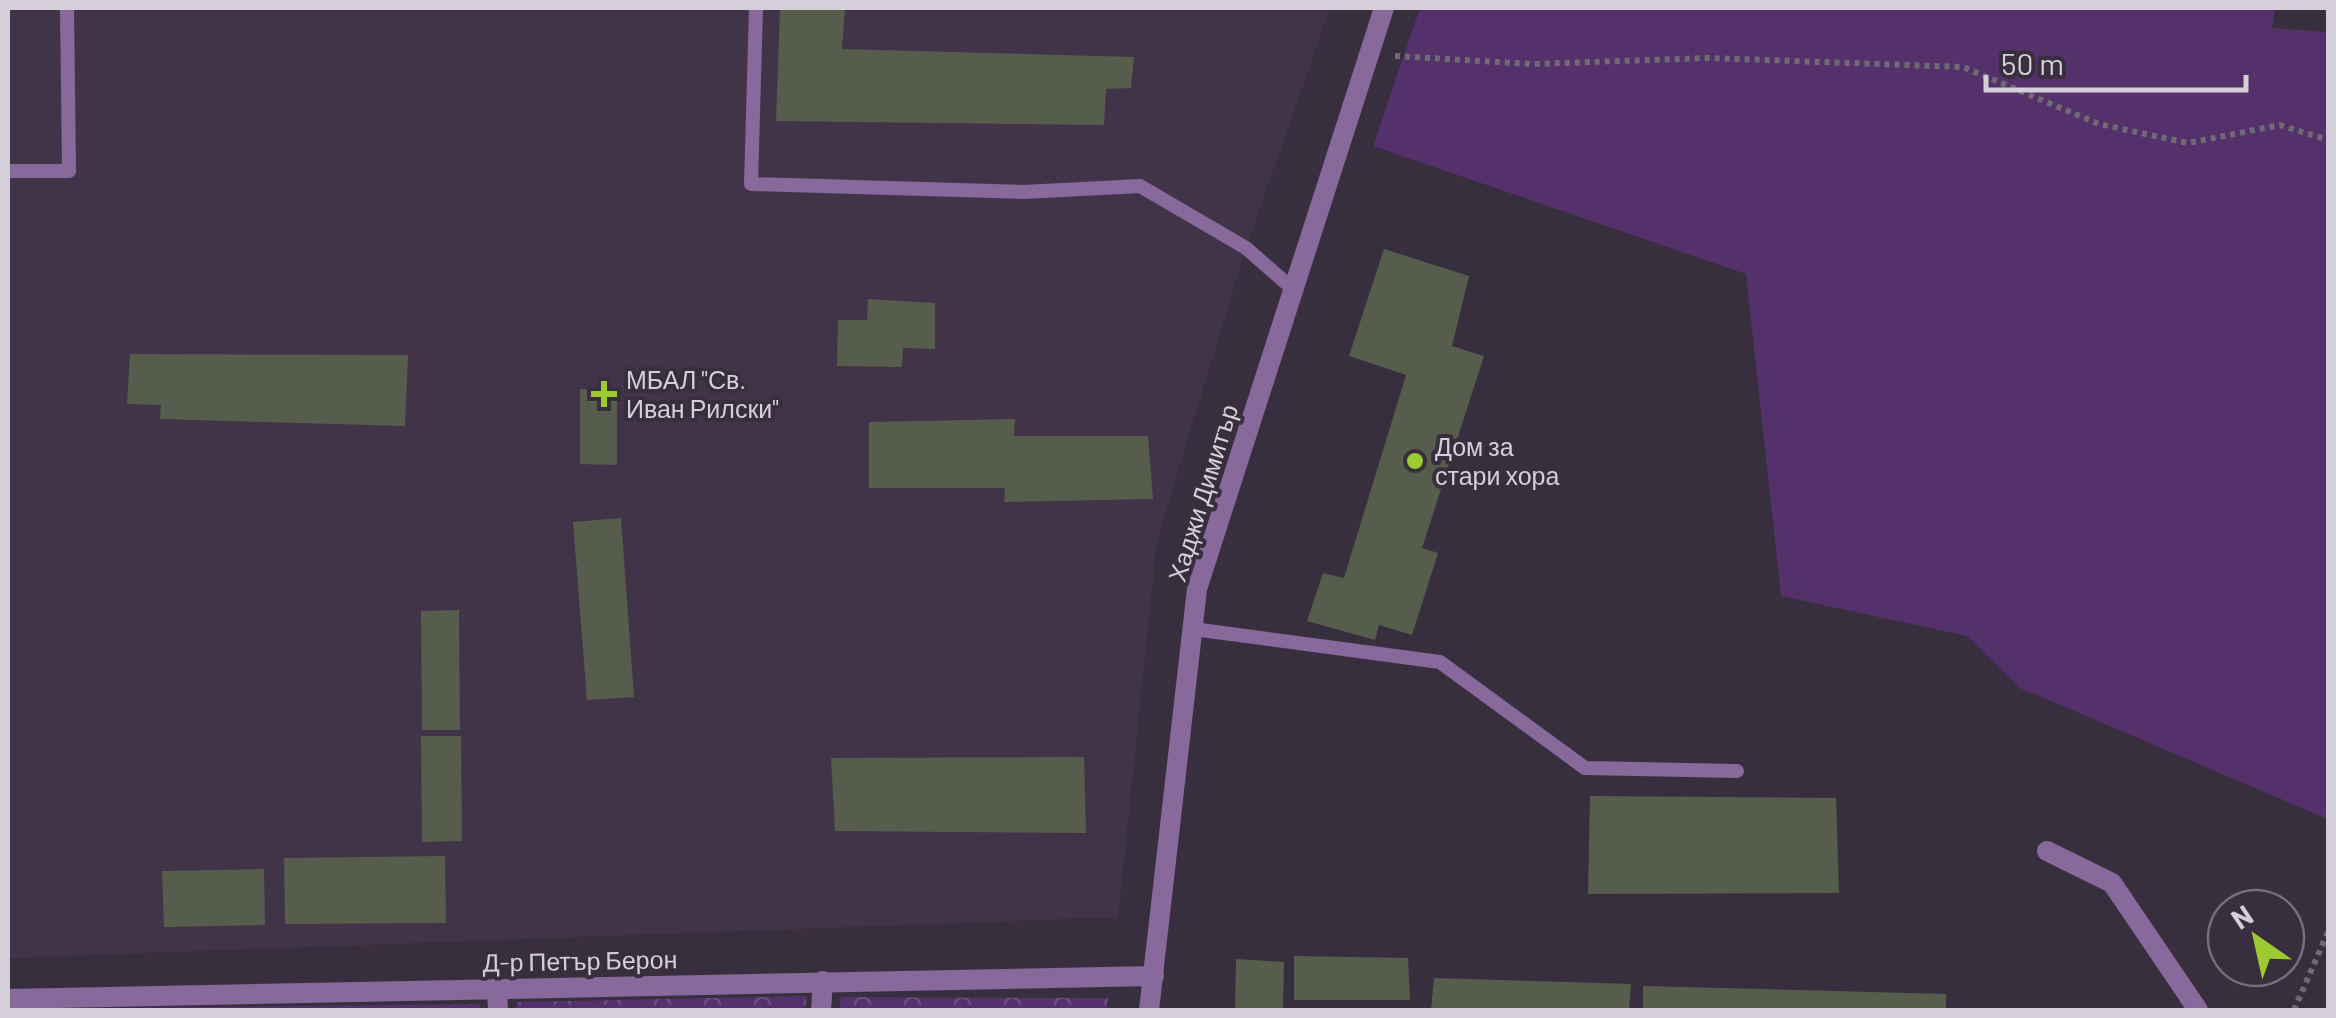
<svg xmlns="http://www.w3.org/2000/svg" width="2336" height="1018" font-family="Barlow,sans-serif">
  <defs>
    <pattern id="forest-crowns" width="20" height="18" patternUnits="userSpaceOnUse" patternTransform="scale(2.5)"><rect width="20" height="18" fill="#54316a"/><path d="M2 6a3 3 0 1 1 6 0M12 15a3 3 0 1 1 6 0" fill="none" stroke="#6c4e7f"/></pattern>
  </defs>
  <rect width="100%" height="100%" fill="#382f3e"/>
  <path fill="#413449" d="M8,8h1322l-84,240 -89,292 -39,377 -1110,41z"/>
  <path fill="#54316a" d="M1420,8h855l-3,20 56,4v787l-308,-131 -53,-52 -186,-40 -35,-322 -373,-128z"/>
  <g fill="url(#forest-crowns)">
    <path d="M807,996l-2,14h-288v-8z"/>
    <path d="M841,997l267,1 -1,12h-268z"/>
    <path d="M480,1004v6l-443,-1z"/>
  </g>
  <g fill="#565d4c">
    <path d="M780,8h65l-3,41 292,8 -3,31 -25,1 -2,36 -328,-4z"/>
    <path d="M1384,249l85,27 -17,70 32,10 -62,192 16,5 -26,82 -33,-10 -4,15 -68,-19 16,-48 21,5 62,-203 -57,-19z"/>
    <path d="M868,299l67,4v46l-32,-1 -1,19 -65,-1 1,-46h29z"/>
    <path d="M130,354l278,1 -3,71 -245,-7 1,-14 -34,-1z"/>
    <path d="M580,389l37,1v75l-37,-1z"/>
    <path d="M1015,419l-1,17h134l5,63 -149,3 1,-14h-136v-66z"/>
    <path d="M621,518l13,179 -47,3 -14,-178z"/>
    <path d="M459,610l1,120h-38l-1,-119z"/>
    <path d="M421,736h40l1,105 -40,1z"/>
    <path d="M1084,757l2,76 -251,-2 -4,-73z"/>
    <path d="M1590,796l246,2 3,95 -251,1z"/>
    <path d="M445,856l1,67 -161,1 -1,-66z"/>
    <path d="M264,869l1,56 -101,2 -2,-56z"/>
    <path d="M1294,956l114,2 2,42h-116z"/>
    <path d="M1236,959l48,3 -1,48h-48z"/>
    <path d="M1434,978l197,6 -2,26h-198z"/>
    <path d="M1643,986l303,8v16h-303z"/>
  </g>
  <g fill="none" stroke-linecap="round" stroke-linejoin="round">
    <g stroke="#706976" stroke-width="6" stroke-dasharray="5 5" stroke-linecap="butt">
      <path d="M1395,56l137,8 177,-6 254,9 136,57 89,19 92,-18 48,15"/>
      <path d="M2294,1010l34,-78"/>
    </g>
    <g stroke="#88699c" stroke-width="14">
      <path d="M756,8l-5,176 272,8 117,-6 106,62 47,41"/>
      <path d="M8,171h61l-2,-163"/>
      <path d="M1193,629l247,33 145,106 152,3"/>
    </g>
    <g stroke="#88699c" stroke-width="20">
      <path d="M2047,851l65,32 86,127"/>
      <path d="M497,988l1,22"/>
      <path d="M8,999l1146,-23"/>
      <path d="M821,1010l2,-29"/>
      <path d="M1149,1010l48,-421 187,-581"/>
    </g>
  </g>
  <g fill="#9dca30" stroke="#382f3e" stroke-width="4">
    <path d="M599 379h10v10h10v10h-10v10h-10v-10h-10v-10h10z"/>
    <circle cx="1415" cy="461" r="10"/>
  </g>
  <g text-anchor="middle" stroke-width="8" stroke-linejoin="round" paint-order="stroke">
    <g font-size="25" fill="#d4cfd8" stroke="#382f3e" text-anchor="start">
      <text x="626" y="389">МБАЛ "Св.<tspan x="626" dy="29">Иван Рилски"</tspan></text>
      <text x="1435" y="456">Дом за<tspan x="1435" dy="29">стари хора</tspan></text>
    </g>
    <g font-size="25" fill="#d4cfd8" stroke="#382f3e">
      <text transform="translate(1203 493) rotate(-73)" y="9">Хаджи Димитър</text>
      <text transform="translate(580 961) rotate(-1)" y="9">Д-р Петър Берон</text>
    </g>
  </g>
  <rect width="2336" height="1018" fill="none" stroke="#d4cfd8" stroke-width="20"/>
  <g transform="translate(2256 938) rotate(326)"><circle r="48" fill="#382f3e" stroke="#766f7c" stroke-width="2.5"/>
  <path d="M0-8L18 38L0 25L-18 38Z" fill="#9dca30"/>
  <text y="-15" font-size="28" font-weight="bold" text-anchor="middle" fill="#d4cfd8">N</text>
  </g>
  <path d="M1986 75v15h260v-15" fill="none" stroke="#d4cfd8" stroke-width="5"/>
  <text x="2001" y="75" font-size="30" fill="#d4cfd8" stroke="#382f3e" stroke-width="8" paint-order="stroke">50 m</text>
</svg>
